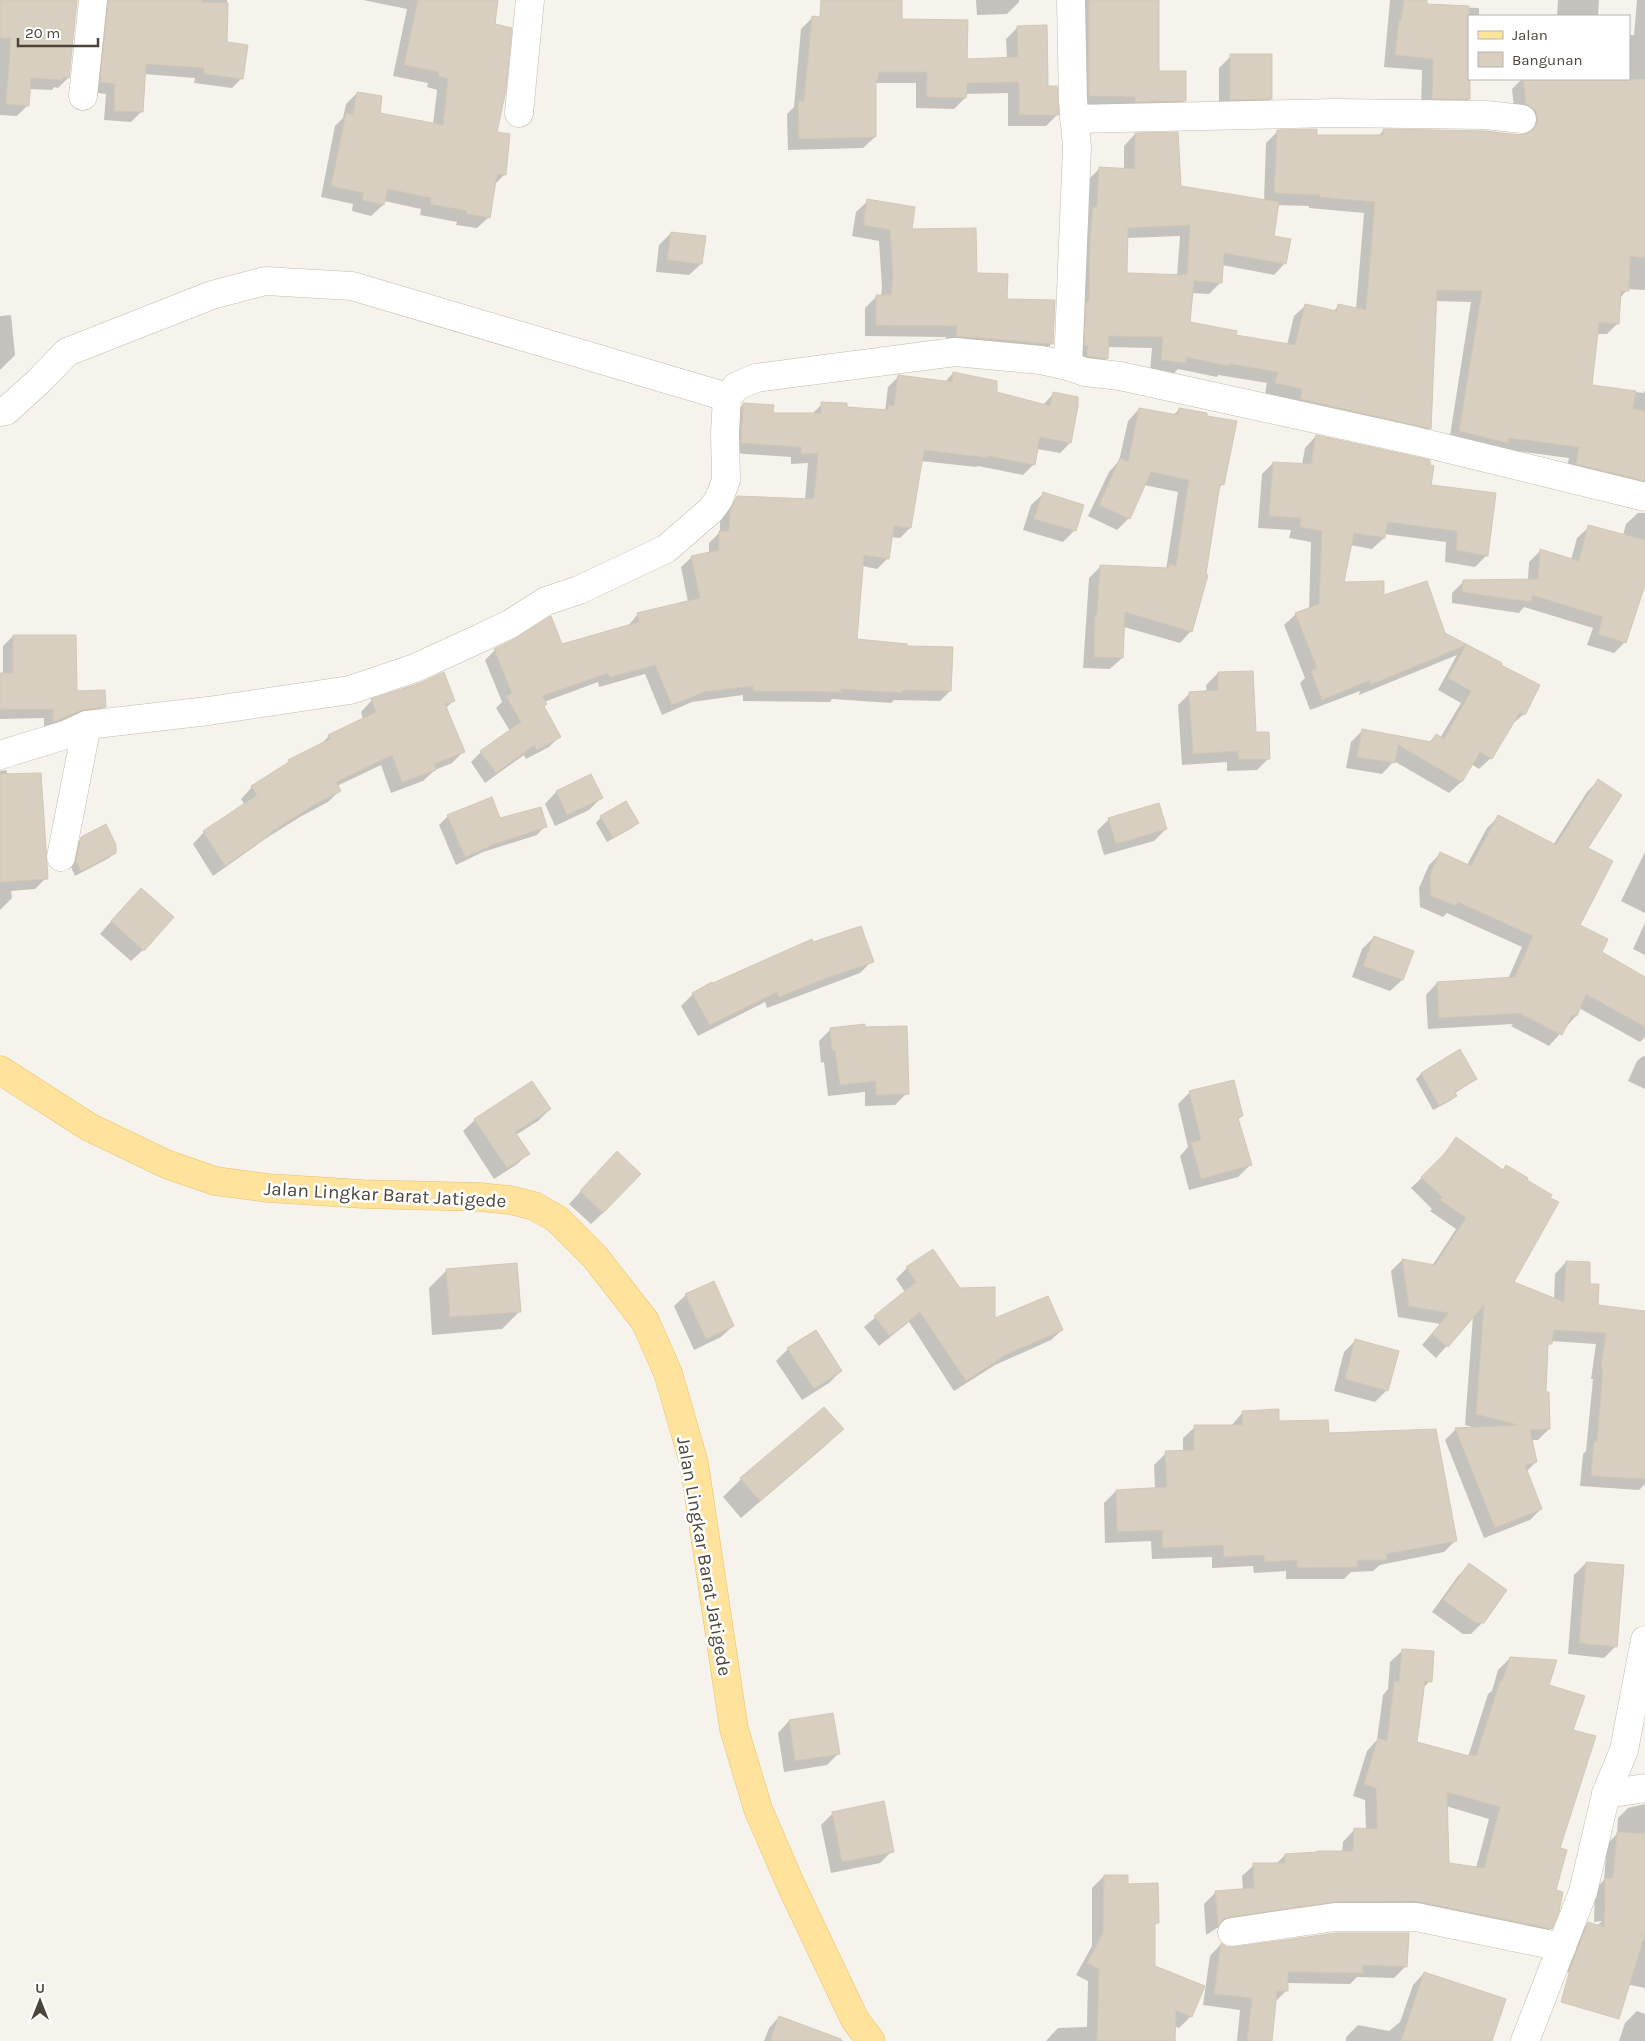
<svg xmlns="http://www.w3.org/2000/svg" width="1645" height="2041" font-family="Karla,sans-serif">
  <rect width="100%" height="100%" fill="#f6f3ec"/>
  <g fill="#0003" fill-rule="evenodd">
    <path d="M0,0h76l-8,78 -10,10 -4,-1 -2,3 -23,-1 -2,17 -10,10 -17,-1z"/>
    <path d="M94,0h133l-1,43 16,35 -10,10 -38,-5 1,-5 -51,-4 -3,38 -10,10 -27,-2 2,-26 -15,-2z"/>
    <path d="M363,0h134l-4,25 3,108 9,41 -11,11 -5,32 -12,11 -21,-3 1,-3 -37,-7 1,-6 -37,-8 -1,4 -12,11 -19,-5 1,-7 -32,-7 14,-71 8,-8 3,-14 11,-11 21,21 55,11 4,-35 -10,-3 1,-4 -35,-7 14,-67z"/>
    <path d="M851,0h50l-1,20 66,41 41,-2 -1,-20 12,-12 29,60 10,28 -11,11h-38v-33l-43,1v4l-11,11 -38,-1v-25h-41v54l-12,11 -75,2 -1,-36 7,-7 7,-78 11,-11 38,3z"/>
    <path d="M976,0h43v2l-12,12 -30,1z"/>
    <path d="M1077,0h81v72l27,28 -11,12 -96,-5z"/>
    <path d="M1390,0h36l-1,6 54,2v8h-10v83l-12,11h-36l1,-40 -38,-3z"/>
    <path d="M1558,0h41l-1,16h-41z"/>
    <path d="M1637,0h8v290l-17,-1 -9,10 -1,24 -11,11h-10l-6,52 52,7 2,-2v106l-80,-22 4,-17 -120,-16 22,-140 -36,-1 -5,127 -11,11 -154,-45 2,-11 -49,-8 -1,2 -39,-8 -5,5 -23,-3 2,-23 -45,-1v11l-12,12 -18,-3 11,-187 11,-11 25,1v-24l11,-12 45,53 84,14 2,-58 12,-12 37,5h63l5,-5 143,4 -1,-11 -10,-8 -3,-27 10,-10h107v-44h5zM1277,205l32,1v2l55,5 -8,97 -18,-4 -5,6 -27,-7 -12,11 -7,29 -53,-9 -45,-13 3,-30 17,1 11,-11 2,-18 52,10 11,-12 -13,-26zM1180,236l-3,40 -51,-1 1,-37z"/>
    <path d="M1231,56l40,42 -12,12 -40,1v-43z"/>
    <path d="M868,201l108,73 76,69 -11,12 -96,-8 1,-10 -81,-1v-28l12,-12h4l1,-9 -3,-46 -27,-5 4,-24z"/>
    <path d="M671,233l30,31 -12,11 -33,-3 3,-27z"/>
    <path d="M11,315l4,40 -15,15v-54z"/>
    <path d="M953,373l42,20 48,12 11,-12 23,5 -7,45 -10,10 -23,-4 -3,15 -11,11 -45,-9 -2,1 -55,-6 -11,67 -10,10 -9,-1 -3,21 -11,11 -15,-3 -6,74 94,51 -10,10 -46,-1 -3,3 -59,-4 -2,3 -87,-1v-6l-51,7 -30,13 -17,-41 -46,13 -1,-5 -54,20 -1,4 16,31 -10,10 -23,12 -2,-4 -39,28 -14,-21 10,-10 29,-21 -14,-23 6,-6 -17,-42 10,-10 66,-5 67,-19 10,-12 50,-12 -7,-35 11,-10 17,-4v-10l11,-11v-10l6,-14 11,-10 68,2 3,-37 -17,1v-7l-60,-4 2,-39 11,-10 28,11h39l11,-11 23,4 40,3 3,-24 11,-11 45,7z"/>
    <path d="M1139,409l34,6 7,-6 43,75 -5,5 -14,86 -13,56 -11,12 -56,-16 -2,31 -12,11 -27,-1 6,-90 12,-12 65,4 12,-78 -34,-7 -15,33 -12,12 -29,-14 21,-44 10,-11 9,-40z"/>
    <path d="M1316,436l114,50 57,69 -12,12 -30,-5 1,-20 -62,-8v4l-12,11 -22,-4 -8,38 41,14 61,37 56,29 -1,3 25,48 -13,11 -20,33 -12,11 -8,-5 -10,18 -12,11 -55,-32 -12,13 -36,-6 5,-26 11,-11 67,11 7,-6 4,2 21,-35 -23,-13 19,-35 -98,40 1,-4 -50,19 -10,-27 5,-5 -21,-53 12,-11 13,-5 2,-67 -22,-4 2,-8 -33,-2 4,-54 11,-11 29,2 3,-17z"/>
    <path d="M1043,494l32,36 -12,12 -40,-12 8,-25z"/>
    <path d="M1638,513h7v68l-20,61 -11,11 -27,-8 6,-17 -69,-21 -5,6 -67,-10v-10l12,-12 64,-1 1,-18 12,-12 30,10 6,-22 12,-11 34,8 3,-11z"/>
    <path d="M13,636l63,57 28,14 -10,10 -50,14v-13l-44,1v-45h3v-28z"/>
    <path d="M1218,673l51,85 -12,12 -30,1v-9l-45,3 -4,-60 12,-12 17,-1 -1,-7z"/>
    <path d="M372,700h82l-8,8 17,44 -11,11 -17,7 -12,11 -32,12 -10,-28 -44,21 2,5 -11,11 -28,15 -35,22 -52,37 -20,-32 11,-12 41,-27 -4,-6 11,-12 30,-19 7,-7 30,-15 10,-10 34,-17 -2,-7z"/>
    <path d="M6,770l40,108 -11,11 -24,2 1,7 -12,12v-139z"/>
    <path d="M1598,781l-79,125 126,72v59l-5,5 -61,-34 -3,8 -27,30 -38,-20 2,-2 -85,5 -2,-34 11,-12 71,-4 14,-32 -75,-34 -4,4 -23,-10 -1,-19 10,-23 11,-11 27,11 20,-37 11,-11 55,28 34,-53z"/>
    <path d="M556,792l45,6 -12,12 -34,16 -10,-22z"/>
    <path d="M448,816l51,3 46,7 -8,9 -54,17 -27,13 -17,-40z"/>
    <path d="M601,817l36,5 -5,6 -25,14 -11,-19z"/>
    <path d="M1109,819l57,10 -12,12 -50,14 -7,-24z"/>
    <path d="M82,838l33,15 -6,5 -34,18 -4,-9 5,-23z"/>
    <path d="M1645,852v61l-24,-12z"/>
    <path d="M129,901l14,49 -12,11 -31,-27z"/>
    <path d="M1645,923v32l-12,-6z"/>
    <path d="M1374,937l28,43 -12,11 -38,-14 10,-28z"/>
    <path d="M812,944l60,17 -12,12 -93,35 -2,-6 -67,34 -17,-30 12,-12z"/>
    <path d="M831,1029l76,64 -12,12 -30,1v-14l-37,4 -4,-34 -3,1 -2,-22z"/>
    <path d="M1643,1056l2,1v32l-17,-8 9,-20z"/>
    <path d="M1438,1065l38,14 -22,15 2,2 -6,5 -17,9 -17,-31 5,-5z"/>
    <path d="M1190,1092l51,24 -3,4 12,45 -12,12 -49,13 -9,-34 8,-9 -10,-43z"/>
    <path d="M550,1109l-12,12 -22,14 12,19 -12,11 -22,14 -31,-48 12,-11z"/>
    <path d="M1456,1139l46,32 5,-5 6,116 41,17 1,-25 11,-12 23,23 8,21 48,13v165l-6,6 -59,-4 3,-32 3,-3 7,-72h-2l5,-35 -45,-3 -4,7 -2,46 4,35 -11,11h-7l5,22 -10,10 15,37 -11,11 -46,18 -39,-98 11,-11 20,-1 -11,-3 8,-109 -37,42 -14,-13 18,-21 -42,-7 -7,-46 11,-11 30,6 24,-37 -26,-18 2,-2 -21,-21 23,-22z"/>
    <path d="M605,1165l-2,48 -12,11 -22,-20z"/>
    <path d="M907,1268l87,52 68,10 -11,10 -56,25 -41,26 -45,-69 -30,24 -15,-19 41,-35 -9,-13z"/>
    <path d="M447,1270l73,41 -18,18 -70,6 -3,-47z"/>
    <path d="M686,1295l47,31 -12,11 -27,13 -20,-44z"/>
    <path d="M1356,1340l31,50 -12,12 -41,-11 10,-39z"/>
    <path d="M788,1349l53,22 -12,12 -27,17 -26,-39z"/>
    <path d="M824,1409l18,20 -18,18 -83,71 -18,-21 18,-18z"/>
    <path d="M1243,1412l84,23 129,105 -12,12 -64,13 -7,6 -22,1 -7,7h-58v-8l-32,2 -1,-7 -41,2v-11l-60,2 -1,-18 -46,2 -1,-40 12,-12 39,-2 -1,-24 12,-12 17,-1v-14l12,-11 36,-1z"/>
    <path d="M1586,1563l30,83 -12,12 -36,-4 6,-79z"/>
    <path d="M1469,1565l14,57 -12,12h-8l-31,-22 26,-36z"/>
    <path d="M1402,1651l28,30 -8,8 -7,54 53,14 20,-63 4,-3 6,-21 12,-12 38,28 24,45 -21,197 -12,12 -217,-27 -105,15 -11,7 -2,-31 12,-12 27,-2 -1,-14 12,-11 22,-1 9,-9 57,-3 1,-10 11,-12h12l-1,-30 -12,-4 14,-45 10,-11 6,-45 5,-6 2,-27zM1446,1806l43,13 -13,49 -28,-4z"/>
    <path d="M789,1721l50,32 -12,12 -43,7 -6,-39z"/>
    <path d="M1645,1804v184l-82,-17 14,-36 11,-12 9,3 5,-5 -8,1 1,-33 9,-9 3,-36 10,-10 1,-16 10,-10z"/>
    <path d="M833,1813l59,38 -12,12 -49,10 -10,-48z"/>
    <path d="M1104,1876l23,9 31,37 -4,4v41l37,49 -12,12 -5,-2v15h-128l12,-13 29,-1 1,-46 -12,-6 16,-29v-58z"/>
    <path d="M1221,1944l5,4 180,18 -12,12 -37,-1 -7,7 -63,-1 -1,8 -12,12 -3,38h-34l3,-31 -37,-5 7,-49z"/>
    <path d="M1424,1973l66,68h-144v-4l12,-12 31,6 11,-9 13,-37z"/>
    <path d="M1637,2011l8,3v27h-26l6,-18z"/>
    <path d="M779,2017l65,24h-80l5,-13z"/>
  </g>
  <g fill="#d8cfc1" stroke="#d3c7b4" fill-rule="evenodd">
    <path d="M0,0h77l-8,78 -6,-1v3l-32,-2 -2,28 -23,-2 5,-66h-11z"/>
    <path d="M108,0h94v2l26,1 -1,39 21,3 -5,34 -39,-5v-6l-58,-4 -3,48 -29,-1 1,-27 -15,-2z"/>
    <path d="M418,0h80l-3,24 17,4 -6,62 -9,42 13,2 -4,41 -9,-1 -7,44 -23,-4v-3l-37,-7 1,-6 -43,-9 -4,16 -22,-5 2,-7 -33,-7 15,-73 7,2 4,-23 25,4 -2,17 63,12 5,-46 -10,-3 1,-4 -35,-7z"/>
    <path d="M821,0h81v19l66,1 -1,39 51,-2 -1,-31 30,-1 1,61h9l2,29h-40v-33l-52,1 -1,15 -39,-1v-25h-48l-1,7h-2v58l-77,2 -1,-38h6l8,-85 8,1z"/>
    <path d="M1089,0h70v71h27v30l-51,1v-5l-46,-1z"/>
    <path d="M1404,0h23v4l42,2 1,93h-38l1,-40 -38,-4 4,-35h2z"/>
    <path d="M1230,54h42v45l-42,1z"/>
    <path d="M1523,79h122v179l-15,-2 -1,35h-8l-2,33 -20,-2 -7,63 44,6 -3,18 12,2v70l-69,-17 3,-17 -70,-9 -1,5 -49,-12 23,-140 -45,-1 -6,139 -131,-30 2,-10 -27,-6 3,-11 -48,-8 -1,2 -43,-9v6l-25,-3 2,-23 -54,-1 -1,23 -21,-3 1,-11h-4l2,-43h3l1,-59 3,-36h4l2,-40 36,2v-36l43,-1 3,54 98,16 -5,34 17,3 -5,25 -62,-11 -2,30 -28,-2 -4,41 47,9 -1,4 59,10 10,-41 32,7 1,-7 28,6 9,-108 -55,-5v-2l-46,-2 3,-63 40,-1v6h66v-6l102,2 35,4 8,-2 6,-4 4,-9 -2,-8 -4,-5 -6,-3zM1190,225l-3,50 -60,-2 1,-45z"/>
    <path d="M867,199l48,8 -3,22 64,-1 1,45 31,1 -1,25 48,1 -2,44 -97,-8 1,-10 -81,-1v-30h15l2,-20 -3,-45 -27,-5z"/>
    <path d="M671,232l35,4 -4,28 -35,-4z"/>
    <path d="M953,372l44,9v11l53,14 3,-14 25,5v9l-7,37 -31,-6 -5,28 -47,-9v2l-64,-8 -13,78 -17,-2 -5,33 -25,-4 -7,84 50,5v2l46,1 -2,44 -48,-1 -1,3 -61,-4v3l-88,-1v-5l-49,6 -32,13 -17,-40 -45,12 -2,-4 -66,23 5,8 -3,2 17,31 -24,13 -3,-5 -38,28 -16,-22 41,-29 -15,-26 6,-3 -18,-44 24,-12 33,-21 11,28 77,-22 -2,-9 63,-15 -9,-42 28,-6v-19h10l1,-20 7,-15 74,3v-1h3l4,-45 -17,1v-7l-60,-4 2,-40 31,2 -1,8h48v-11l26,1v4l41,3 1,-5 5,1 4,-31 54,7z"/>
    <path d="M1139,408l39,7 1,-7 28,5v3l30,5 -13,64 -4,-1 -14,90 2,1 -16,57 -67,-20 -2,46 -29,-1 1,-42h2l3,-50 68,3 1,-4 7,2 13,-86 -38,-8 -21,47 -31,-14 21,-47 8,4z"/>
    <path d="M1316,435l114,25v5l4,1 -3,19 65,8 -8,63 -32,-6 1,-19 -70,-9 -2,16 -31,-5 -10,49 40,-1v14l43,-14 18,52 57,30 -1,2 39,20 -15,30 -5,-3 -28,47 -12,-7 -18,30 -64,-37 -3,18 -38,-6 5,-28 69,13 5,-8 8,5 27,-48 -23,-13 18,-33 -96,40v-5l-48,20 -11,-29 6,-3 -22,-55 24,-9 3,-73 -22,-4 1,-9 -32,-2 4,-54 38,2z"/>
    <path d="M1043,492l41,13 -8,26 -42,-12z"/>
    <path d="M1588,525l57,15v45l-19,58 -28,-9 5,-17 -71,-22 -1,7 -69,-10 1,-12 75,-1 2,-30 39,12z"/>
    <path d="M13,635h63l1,56 28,-1 1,17 -24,3 -29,12v-13h-53v-36h13z"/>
    <path d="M1253,671l3,61h13l1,27h-32v-8l-45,3 -4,-62 29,-2v-18z"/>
    <path d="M444,672l11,29 -10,3 20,48 -31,12 2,6 -34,12 -10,-27 -56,27 5,9 -29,15 -41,26 1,1 -47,33 -22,-35 54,-36 -6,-9 38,-24 -1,-2 42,-21 -2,-4 48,-23 -5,-13 49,-16z"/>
    <path d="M41,773l7,106 -48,3v-108z"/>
    <path d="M591,774l12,24 -36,17 -11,-24z"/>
    <path d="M1598,779l24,16 -34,53 25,13 -33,64 28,14 -6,13 43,25v50l-59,-33 -9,22 -5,-1 -10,20 -41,-21 2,-1 -84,5 -2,-36 78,-5 18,-41 -75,-34 -2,4 -25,-10 -1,-21 10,-23 31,14 27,-51 58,30z"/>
    <path d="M492,797l8,21 41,-11 6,20 -56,18v1l-26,11 -18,-42z"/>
    <path d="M626,801l13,22 -26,15 -13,-22z"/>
    <path d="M1159,803l8,26 -51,15 -8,-26z"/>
    <path d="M106,824l10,21v8l-35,18 -5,-10 5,-24z"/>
    <path d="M141,888l33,29 -30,34 -33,-30z"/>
    <path d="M861,926l13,36 -45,15 -50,20 -2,-5 -67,33 -18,-32 20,-11 1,1 99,-44 1,3z"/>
    <path d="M1374,936l40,15 -11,29 -40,-14z"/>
    <path d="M865,1024v3l42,-1 2,68 -33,1v-14l-36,4 -5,-34h-3l-2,-23z"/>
    <path d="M1460,1049l17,30 -22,13 2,4 -18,10 -18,-33z"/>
    <path d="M1234,1080l9,36 -5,2 14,47 -51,14 -10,-36 10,-3 -12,-49z"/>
    <path d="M532,1081l19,28 -36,23 15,22 -23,14 -33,-49z"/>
    <path d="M1456,1137l47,33 3,-5 22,13 -1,2 25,15 -2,3 9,4 -45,80 50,20 2,-41 24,1v22h9l-1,21 47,6v168l-54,-3 3,-34h3l6,-74h-2l5,-35 -52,-3 -2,14h-4l-2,48h3l1,37 -20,1 7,32 -12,3 17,44 -47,19 -40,-100 63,-3 -42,-11 8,-109 -36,42 -16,-13 17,-21 -40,-7 -7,-47 33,6 31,-47 -26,-18 2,-3 -21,-20 24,-24z"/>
    <path d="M617,1151l24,23 -38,39 -23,-22z"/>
    <path d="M933,1249l27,39 35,-1v31l53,-22 15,34 -56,24 -41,27 -46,-69 -30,24 -16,-20 42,-34 -10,-15z"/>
    <path d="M517,1263l4,49 -71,5 -4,-48z"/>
    <path d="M714,1281l20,45 -28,13 -21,-45z"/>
    <path d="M816,1330l26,41 -28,18 -27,-41z"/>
    <path d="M1355,1339l44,12 -11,40 -43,-12z"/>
    <path d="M824,1407l20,22 -84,72 -20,-23z"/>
    <path d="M1279,1409v12l49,-1 1,13 107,-4 21,112 -71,13 1,6h-29l-1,7 -60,1v-8l-32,2 -1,-7 -40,2 -1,-12 -60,3 -1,-18 -45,2 -1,-42 51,-3 -2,-36 29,-1v-25h49l-1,-14z"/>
    <path d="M1586,1562l38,3 -7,82 -38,-4z"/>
    <path d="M1469,1563l38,27 -23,33h-8l-33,-23z"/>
    <path d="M1402,1649l32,2 -2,31 -7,-1 -8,61 52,14v-2l7,2 24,-75 2,1 8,-25 47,3 -8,25 36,11 -12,34 23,6 -36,112 7,2 -11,40 7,2 -4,20 -7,17 -136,-28 -83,1 -103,15 -7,2 -5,7 -3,-35 39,-3 -1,-25h32v-9l32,-2v-1h36l1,-23 23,1 -1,-41 -12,-4 14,-46 9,3 7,-59h5zM1447,1792l53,15 -16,61 -35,-5z"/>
    <path d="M833,1713l7,41 -45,7 -6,-41z"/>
    <path d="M884,1801l10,51 -52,10 -10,-50z"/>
    <path d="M1617,1832l28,2v100l-26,85 -58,-17 10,-36 17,-44 16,5 1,-49h8z"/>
    <path d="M1104,1875h24v9l30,-1 1,40h-4v43l50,20 -13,31 -16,-7 -1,31h-78l2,-72 -12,-6 16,-30z"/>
    <path d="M1336,1933h73l-2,34 -44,-2v8l-75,-1v19h-11l-5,50h-25l5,-43 -38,-4 7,-51 6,4h7z"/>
    <path d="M1424,1972l82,27 -14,42h-91z"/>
    <path d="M779,2016l62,23v2h-71z"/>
  </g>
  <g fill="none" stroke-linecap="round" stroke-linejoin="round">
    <g stroke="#c2bbae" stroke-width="29">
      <g id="street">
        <path d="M83,96l10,-96"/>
        <path d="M519,113l11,-113"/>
        <path d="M1074,119l261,-6 151,2 36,4"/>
        <path d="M1068,366l17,6 35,4 296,65 229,56"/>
        <path d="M0,412l6,-1 33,-30 28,-29 145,-57 53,-14 87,5 375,111"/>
        <path d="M0,755l65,-20 22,-10 121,-14 142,-21 65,-22 59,-27 36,-17 36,-23 33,-11 87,-41 45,-39 8,-11 7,-19 -1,-47 2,-36 10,-11 19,-8 199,-26 86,8 27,6 9,-219 -4,-46 -2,-101"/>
        <path d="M61,857l26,-132"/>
        <path d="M1606,1794l39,-6"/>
        <path d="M1232,1932l103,-15h81l146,30"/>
        <path d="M1525,2041l58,-149 23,-98 18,-44 21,-110"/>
      </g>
    </g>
    <g stroke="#e6c16a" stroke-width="29">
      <path id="primary" d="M0,1070l89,57 77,37 49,17 53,7 95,6 117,3 30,3 24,6 23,13 38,38 50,64 23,52 26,90 40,266 24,80 32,74 65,137 16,21"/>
    </g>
    <use href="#street" stroke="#fff" stroke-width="28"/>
    <use href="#primary" stroke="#ffe39c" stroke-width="28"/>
  </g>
  <g text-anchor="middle" stroke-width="5" stroke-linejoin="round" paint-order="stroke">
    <g font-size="19" fill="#4b4439" stroke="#fff">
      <text transform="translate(385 1194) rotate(3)" y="7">Jalan Lingkar Barat Jatigede</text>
      <text transform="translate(705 1556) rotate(80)" y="7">Jalan Lingkar Barat Jatigede</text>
    </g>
  </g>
  <rect x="1468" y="15" width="162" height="65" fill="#ffffff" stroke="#b7b4b0"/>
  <rect x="1478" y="31" width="25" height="8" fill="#ffe39c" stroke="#b7b4b0"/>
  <text x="1512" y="40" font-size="15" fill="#4b4439">Jalan</text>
  <rect x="1478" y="52" width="25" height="15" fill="#d8cfc1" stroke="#b7b4b0"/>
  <text x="1512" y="65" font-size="15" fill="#4b4439">Bangunan</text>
  <g transform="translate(40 2001)" stroke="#ffffff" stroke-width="4" paint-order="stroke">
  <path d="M0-4L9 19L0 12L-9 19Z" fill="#4b4439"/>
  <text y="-8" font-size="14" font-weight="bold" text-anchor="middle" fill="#4b4439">U</text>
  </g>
  <path d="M18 38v8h80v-8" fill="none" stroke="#4b4439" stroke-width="2.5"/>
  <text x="25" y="38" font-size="15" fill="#4b4439" stroke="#ffffff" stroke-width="4" paint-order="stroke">20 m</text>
</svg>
